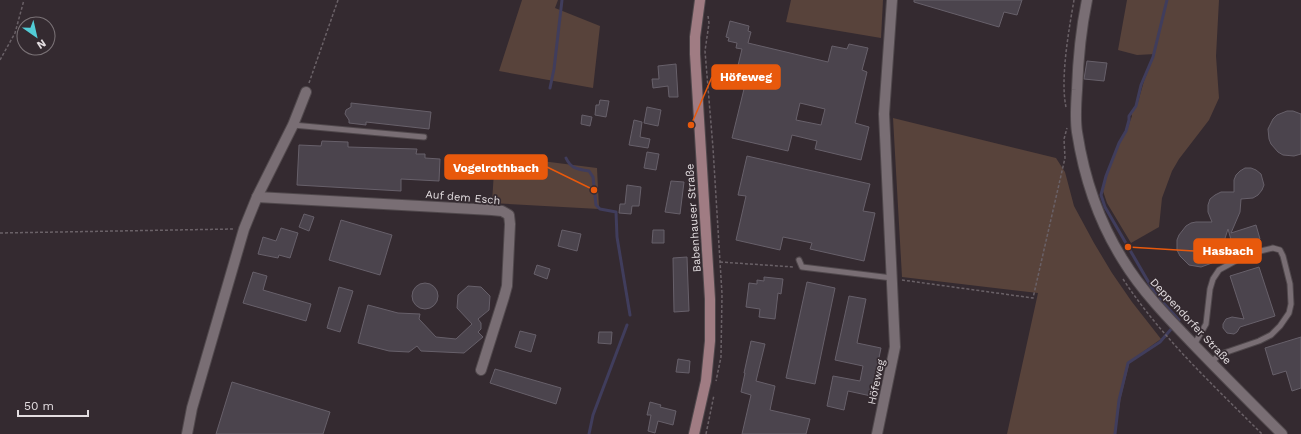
<svg xmlns="http://www.w3.org/2000/svg" width="1301" height="434" font-family="'Work Sans',sans-serif">
  <rect width="100%" height="100%" fill="#342a30"/>
  <g fill="#58433b">
    <path d="M522,0h36l-3,8 45,18 -7,62 -94,-17z"/>
    <path d="M791,0h92l-2,38 -95,-16z"/>
    <path d="M1127,0h92l-3,56 3,42 -10,22 -30,39 -7,12 -10,27 -3,29 -28,16 -24,-40 -4,-12 5,-19 13,-33 7,-12 4,-11 -1,-3 7,-11 6,-21 11,-27 -18,1 -19,-5z"/>
    <path d="M893,118l163,40 9,14 9,34 20,37 18,30 20,29 29,37 -31,22 -9,36 -6,37h-108l31,-141 -136,-16z"/>
    <path d="M495,155l102,13 2,41 -107,-6z"/>
  </g>
  <g fill="none" stroke-linecap="round" stroke-linejoin="round">
    <g stroke="#403d5c" stroke-width="3">
      <path d="M550,88l4,-19 8,-69"/>
      <path d="M566,158c5,11 12,11 23,13l4,6 3,28 4,4 16,3 1,25 13,78"/>
      <path d="M589,434l4,-19 34,-90"/>
      <path d="M1115,434l4,-34 9,-37 32,-21 19,-22 -23,-25 -51,-88 -4,-12 5,-19 13,-33 7,-12 3,-11v-4l7,-10 5,-21 12,-28 14,-57"/>
    </g>
  </g>
  <g fill="#4b444d" stroke="#67606a" fill-rule="evenodd">
    <path d="M914,0h108l-5,15 -13,-3 -5,15 -85,-25z"/>
    <path d="M730,21l19,5 -1,5 3,1 -3,11 80,19 4,-16 15,3 2,-5 19,4 -6,22 5,2 -12,51 14,4 -8,33 -46,-11 2,-8 -25,-6 -4,16 -56,-13 12,-49 -11,-3 9,-37 -6,-1 1,-5 -9,-2 1,-3 -3,-1zM800,103l25,6 -4,16 -25,-5z"/>
    <path d="M1087,61l20,2 -3,18 -20,-2z"/>
    <path d="M676,64l2,33h-9l-1,-11 -15,2 -1,-9h7l-1,-13z"/>
    <path d="M600,100l9,1 -3,16 -11,-2 1,-10h3z"/>
    <path d="M351,103l80,9 -2,17 -63,-7v3l-17,-2v-3l-4,-6 1,-4 5,-3z"/>
    <path d="M647,107l14,3 -3,16 -14,-3z"/>
    <path d="M1287,111h6l8,3v40l-7,2 -11,-1 -5,-3 -7,-8 -2,-5 -1,-10 5,-10 4,-4z"/>
    <path d="M582,115l10,2 -2,9 -9,-2z"/>
    <path d="M634,120l8,2 -2,15 10,2 -2,9 -19,-3z"/>
    <path d="M322,141l26,1v5l69,2 -1,5h9v4l15,1 -1,22 -38,-2v12l-104,-6 2,-40 22,1z"/>
    <path d="M647,152l12,2 -3,16 -12,-2z"/>
    <path d="M747,156l123,28 -7,27 12,2 -11,48 -54,-12 2,-6 -29,-6 -3,13 -44,-10 10,-44 -8,-1z"/>
    <path d="M1245,168h6l5,2 5,4 3,11 -2,5 -4,5 -5,3 -12,1 -1,13 -9,21 25,-8 4,14 -27,8 -5,-18 -8,25 -3,5 -5,4 -11,4 -12,-2 -9,-9 -3,-6v-10l2,-5 7,-9 5,-3 5,-1h16l-4,-10v-7l2,-6 5,-4 6,-3h13v-12l2,-5 4,-4z"/>
    <path d="M671,181l13,1 -4,32 -15,-2z"/>
    <path d="M627,185l14,2 -2,19h-7l-1,8 -12,-1 1,-9h5z"/>
    <path d="M304,214l10,3 -5,14 -10,-4z"/>
    <path d="M341,220l51,15 -12,40 -51,-15z"/>
    <path d="M281,228l17,5 -8,25 -11,-3 -1,3 -20,-4 5,-17 13,4z"/>
    <path d="M562,230l19,4 -4,17 -19,-5z"/>
    <path d="M653,230h11v13h-12z"/>
    <path d="M687,257l2,54 -15,1 -1,-54z"/>
    <path d="M537,265l13,4 -3,10 -13,-5z"/>
    <path d="M1259,267l16,49 -35,11 -3,5 -3,2 -7,-1 -4,-5v-4l3,-5 6,-2 12,2 -14,-43z"/>
    <path d="M253,272l14,4 -4,14 48,14 -5,17 -63,-18z"/>
    <path d="M764,277l19,2 -2,15 -3,-1 -3,26 -16,-2 1,-8 -14,-2 3,-24 8,1v-4l7,1z"/>
    <path d="M807,282l28,6 -20,96 -29,-6z"/>
    <circle cx="425" cy="296" r="13"/>
    <path d="M468,286l13,1 9,9 -1,14 -11,9 3,4v6l-3,3 5,5 -19,16 -43,-2 -4,-5 -8,6 -20,-1 -31,-8 10,-38 30,8 22,1 -1,5 17,18 20,2 16,-15 -15,-16 1,-13z"/>
    <path d="M339,287l14,4 -13,41 -13,-4z"/>
    <path d="M849,296l17,3 -9,44 24,5 -10,48 -23,-5 -4,19 -17,-4 6,-30 27,5 3,-15 -28,-6z"/>
    <path d="M520,331l16,4 -5,17 -16,-5z"/>
    <path d="M599,332h13l-1,12 -13,-1z"/>
    <path d="M1301,337v51l-9,3 -6,-20 -13,4 -8,-27z"/>
    <path d="M751,341l14,3 -9,37 19,5 -5,24 40,9 -4,15h-64l9,-39 -10,-3 4,-19h-1z"/>
    <path d="M678,359l12,2 -1,12 -13,-1z"/>
    <path d="M495,369l66,19 -5,16 -66,-21z"/>
    <path d="M232,382l98,30 -7,22h-107z"/>
    <path d="M650,402l11,3 -1,2 16,4 -3,14 -15,-4 -3,12 -7,-2 3,-16h-4z"/>
  </g>
  <g fill="none" stroke-linecap="round" stroke-linejoin="round">
    <g stroke="#50484c" stroke-width="7">
      <g id="service">
        <path d="M293,125l131,12"/>
        <path d="M799,260l3,7 90,11"/>
        <path d="M1194,345l12,-21 4,-35 3,-10 6,-9 29,-16 25,-6 7,2 3,6 7,28 1,20 -2,9 -9,13 -9,9 -12,6 -38,13 -10,8"/>
      </g>
    </g>
    <g stroke="#50484c" stroke-width="12">
      <g id="minor">
        <path d="M257,197l235,13 10,1 7,4 1,9 -3,62 -3,11 -23,73"/>
        <path d="M187,434l5,-26 52,-179 13,-32 36,-72 13,-33"/>
        <path d="M877,434l18,-87 -11,-233 8,-114"/>
      </g>
    </g>
    <g stroke="#50484c" stroke-width="12">
      <path id="tertiary" d="M1087,0c-6,29 -9,60 -10,90 -1,14 -2,29 0,42 7,45 22,90 46,128 20,33 49,62 76,90 27,28 55,56 83,84"/>
    </g>
    <g stroke="#50484c" stroke-width="12">
      <path id="secondary" d="M694,434l12,-53 4,-40v-42l-15,-245v-17l5,-37"/>
    </g>
    <g stroke="#6a6167" stroke-width="1.5" stroke-dasharray="3 2" stroke-linecap="butt">
      <path d="M708,16l1,7 -4,28 8,97 9,146 -1,63 -5,24"/>
      <path d="M0,60l15,-27 9,-33"/>
      <path d="M309,83l29,-83"/>
      <path d="M1066,107c-6,-28 3,-78 8,-107"/>
      <path d="M0,233l234,-4"/>
      <path d="M720,262l74,5"/>
      <path d="M1123,279c38,58 90,106 139,155"/>
      <path d="M902,280l131,18 32,-140 -1,-19 3,-11"/>
      <path d="M706,434l8,-39"/>
    </g>
    <use href="#service" stroke="#796e74" stroke-width="5"/>
    <use href="#minor" stroke="#796e74" stroke-width="10"/>
    <use href="#tertiary" stroke="#796e74" stroke-width="10"/>
    <use href="#secondary" stroke="#a07c83" stroke-width="10"/>
  </g>
  <g text-anchor="middle" stroke-width="3.5" stroke-linejoin="round" paint-order="stroke">
    <g font-size="11" fill="#e3dde0" stroke="#342a30">
      <text transform="translate(463 197) rotate(5)" y="4">Auf dem Esch</text>
      <text transform="translate(693 218) rotate(-94)" y="4">Babenhauser Straße</text>
      <text transform="translate(1191 321) rotate(47)" y="4">Deppendorfer Straße</text>
      <text transform="translate(876 382) rotate(-78)" y="4">Höfeweg</text>
    </g>
  </g>
  <path fill="none" stroke="#e8590c" stroke-width="1.5" d="M691 125L712 77M594 190L547 167M1128 247L1194 251"/>
  <g fill="#e8590c" stroke="#342a30" stroke-width="1.5">
    <circle cx="691" cy="125" r="4"/>
    <circle cx="594" cy="190" r="4"/>
    <circle cx="1128" cy="247" r="4"/>
  </g>
  <g fill="#e8590c" stroke="#e8590c" stroke-width="1.5">
    <rect x="712" y="65" width="68" height="24" rx="4"/>
    <rect x="445" y="155" width="102" height="24" rx="4"/>
    <rect x="1194" y="239" width="67" height="24" rx="4"/>
  </g>
  <g font-size="12" text-anchor="middle" font-weight="bold" fill="#fff">
    <text x="746" y="81">Höfeweg</text>
    <text x="496" y="172">Vogelrothbach</text>
    <text x="1228" y="255">Hasbach</text>
  </g>
  <g transform="translate(36 36) rotate(146)"><circle r="19" fill="#342a30" stroke="#7a7276"/>
  <path d="M0-3L7 15L0 10L-7 15Z" fill="#52ccd6"/>
  <text y="-6" font-size="11" font-weight="bold" text-anchor="middle" fill="#e3dde0">N</text>
  </g>
  <path d="M18 410v6h70v-6" fill="none" stroke="#e3dde0" stroke-width="2"/>
  <text x="24" y="410" font-size="12" fill="#e3dde0" stroke="#342a30" stroke-width="3" paint-order="stroke">50 m</text>
</svg>
